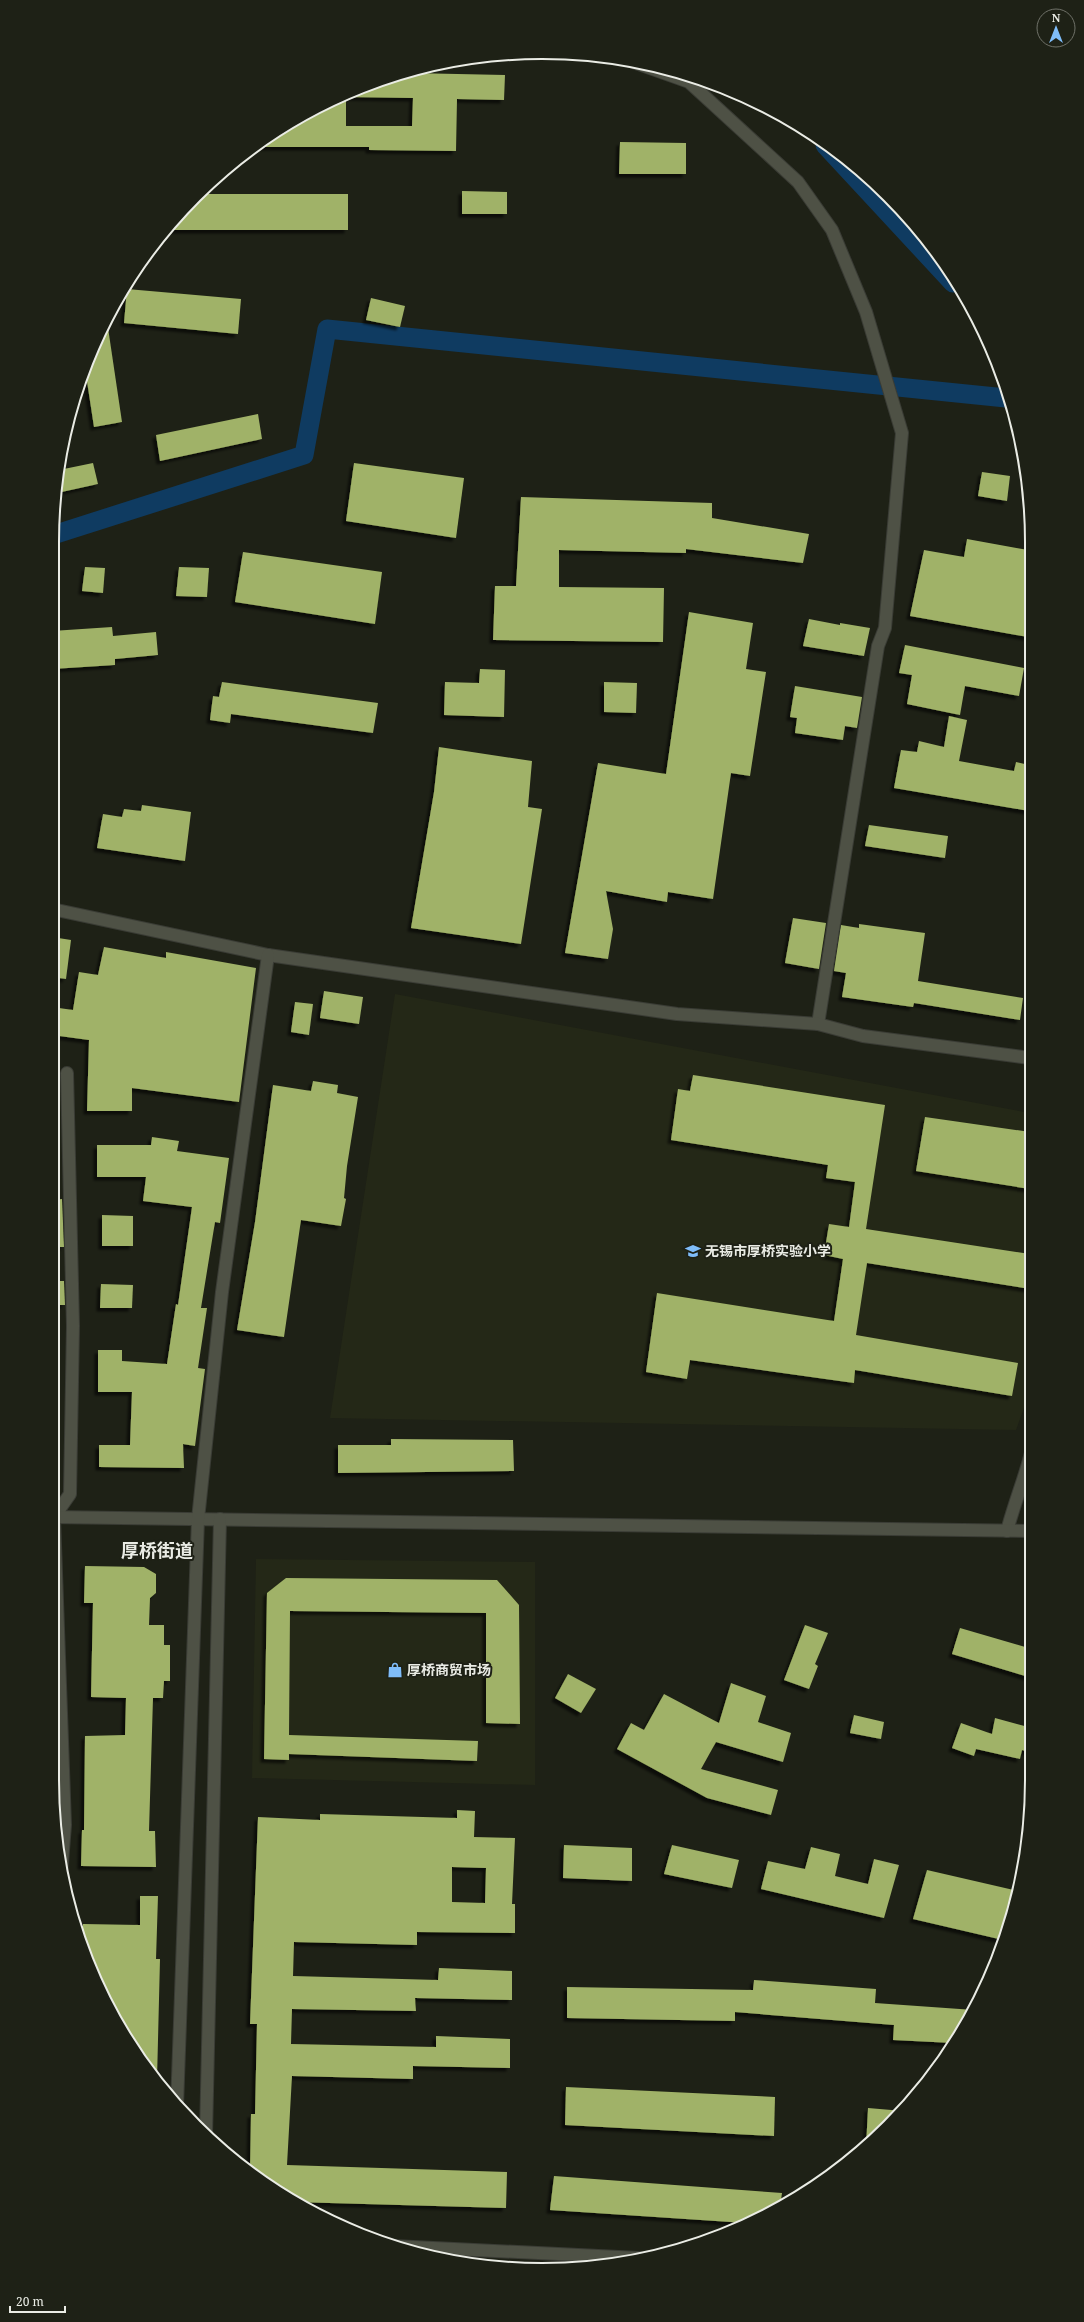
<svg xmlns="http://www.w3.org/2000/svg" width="1084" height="2322" font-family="'Noto Serif','Noto Sans SC',serif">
  <defs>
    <filter id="shadow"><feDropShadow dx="-3.5" dy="3.5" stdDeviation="1" flood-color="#0009"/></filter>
  </defs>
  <rect width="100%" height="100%" fill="#1e2116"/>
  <g fill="#242817">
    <path d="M395,994l635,119 1,275 -15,42 -686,-12z"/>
    <path d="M256,1559l279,3v223l-283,-7z"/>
  </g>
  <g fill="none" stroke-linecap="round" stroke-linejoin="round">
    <g stroke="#0f3b61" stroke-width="19">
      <path d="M825,145l128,138"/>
      <path d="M53,535l251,-80 23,-126 679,69"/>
    </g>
  </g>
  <g fill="#a0b267" fill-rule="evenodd" filter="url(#shadow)">
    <path d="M410,73l95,2 -1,25 -47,-1 -1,52 -87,-1v-3h-114l15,-12 84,-46zM346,97l67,1 -1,28h-66z"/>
    <path d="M620,142l66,1v31h-67z"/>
    <path d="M462,191l45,1v22h-45z"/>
    <path d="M198,194h150v36h-181z"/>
    <path d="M127,289l114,10 -3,35 -114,-11z"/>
    <path d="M371,298l34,8 -5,21 -34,-7z"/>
    <path d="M107,321l15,101 -28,5 -9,-59 4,-13z"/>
    <path d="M258,414l4,25 -102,22 -4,-26z"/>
    <path d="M93,463l5,21 -41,9 2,-23z"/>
    <path d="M354,463l110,15 -8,60 -110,-17z"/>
    <path d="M982,472l28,4 -3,25 -29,-5z"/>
    <path d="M521,497l191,6v15l97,16 -6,29 -117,-14v4l-127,-3v37l105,1 -1,54 -170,-2 2,-54h21z"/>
    <path d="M967,539l61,11v87l-118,-21 14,-66 40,7z"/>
    <path d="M243,552l139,20 -7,52 -140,-22z"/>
    <path d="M85,567l20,1 -2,25 -21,-2z"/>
    <path d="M179,567l30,1 -2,29 -31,-1z"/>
    <path d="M689,612l64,11 -7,46 20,3 -16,104 -19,-3 -18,126 -45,-7 -1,10 -61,-11 7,38 -5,30 -43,-6 33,-190 68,11z"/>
    <path d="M809,619l31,6v-2l30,5 -6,28 -61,-10z"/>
    <path d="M112,627l1,9 43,-4 2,23 -43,4v6l-63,4v-38z"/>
    <path d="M905,645l119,23 -5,28 -54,-10 -5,29 -53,-11 5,-29 -13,-2z"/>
    <path d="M480,669l25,1 -1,47 -60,-2 1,-33 34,1z"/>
    <path d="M222,682l156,21 -5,30 -142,-19 -1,9 -20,-3 3,-24 6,1z"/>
    <path d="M604,682l33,1 -1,30 -32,-1z"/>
    <path d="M795,686l67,11 -5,31 -12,-2 -2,14 -48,-7 2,-15 -7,-1z"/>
    <path d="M949,716l18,4 -8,41 55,10 2,-9 13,3v46l-135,-23 7,-38 16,2 2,-11 25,6z"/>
    <path d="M439,747l93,14 -4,46 14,2 -21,135 -110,-16 23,-136z"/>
    <path d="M142,805l49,7 -6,49 -88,-13 6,-34 19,3 2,-8 17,2z"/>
    <path d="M869,825l79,11 -3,22 -80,-12z"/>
    <path d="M793,918l33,5 -7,46 -34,-6z"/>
    <path d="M859,924l66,9 -7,48 105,17 -3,22 -106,-17 -1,4 -71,-10 4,-24 -12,-2 7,-46 18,3z"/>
    <path d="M52,937l19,3 -5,39 -14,-2z"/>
    <path d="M104,947l62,11v-6l90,16 -17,134 -107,-14v23h-45l2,-71 -37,-5v-28l21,3 6,-38 19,3z"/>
    <path d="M324,991l39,6 -4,27 -39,-6z"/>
    <path d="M295,1002l18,2 -4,31 -18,-3z"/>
    <path d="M693,1075l192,30 -19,124 164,25v35l-163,-26 -11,72 162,28 -6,33 -157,-26 -1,13 -164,-23 -3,19 -41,-7 11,-79 177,28 9,-62 -19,-4 5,-31 20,3 6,-45 -29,-4 2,-13 -157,-25 7,-51 12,2z"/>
    <path d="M313,1081l25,4 -1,8 21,4 -11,69 -3,32 2,1 -5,27 -40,-6 -17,117 -47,-7 18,-108 18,-137 38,6z"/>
    <path d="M925,1117l105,15v57l-114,-18z"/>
    <path d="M152,1137l27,4 -2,10 52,7 -9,65 -5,-1 -14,86h6l-9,60 7,1 -10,77 -12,-2 1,24 -85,-1v-22h31l2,-53h-34v-42h24v11l45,3 9,-60 2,1 14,-98 -49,-6 3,-24h-49v-32h54z"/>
    <path d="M62,1199l2,48h-12v-47z"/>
    <path d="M102,1215l31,1v30h-31z"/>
    <path d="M52,1281h12l1,24h-13z"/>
    <path d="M101,1284l32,1 -1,23h-32z"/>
    <path d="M391,1439l122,1 1,31 -176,2v-28h53z"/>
    <path d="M85,1566l59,1 12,7v19l-6,5 -1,27h15v20h6v36h-6l-1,17h-10l-4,133h6l1,36 -75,-1 1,-36h2l1,-94 40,-1 1,-37 -35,-1 2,-94h-9z"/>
    <path d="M286,1578l211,2 22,25 1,119 -34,-1v-110l-196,-2 -1,124 189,6 -1,20 -188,-7v6l-25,-1 3,-166z"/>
    <path d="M805,1625l23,8 -13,31 3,2 -9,23 -25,-9z"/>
    <path d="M960,1628l72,21v29l-80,-24z"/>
    <path d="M568,1674l28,15 -15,24 -26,-15z"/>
    <path d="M731,1683l35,13 -8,26 33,11 -8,29 -67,-20 -15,27 77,21 -7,25 -64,-17 -90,-49 14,-26 13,7 20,-36 55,29z"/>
    <path d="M854,1715l30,7 -3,17 -31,-6z"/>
    <path d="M995,1718l37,10v25l-10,-3 -2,9 -44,-10 -2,7 -22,-8 9,-25 31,11z"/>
    <path d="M457,1810l18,1 -1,26 41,1 -3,66h3v29l-98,-1v13l-123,-3 -1,34 145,4 1,-12 73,3v29l-97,-2 1,13 -124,-2 -1,35 145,3v-11l74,3v29l-97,-2v13l-121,-3 -5,89 220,7 -1,36 -212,-6 -44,-31 1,-57h4l2,-90h-7l8,-207 62,3v-6l137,4zM452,1867l34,1 -1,35 -33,-1z"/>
    <path d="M564,1845l68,3v33l-69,-3z"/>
    <path d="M672,1845l67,15 -7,28 -68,-14z"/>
    <path d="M811,1847l29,7 -5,22 33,8 6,-25 25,6 -15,53 -123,-29 7,-28 37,8z"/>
    <path d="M927,1870l91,21 -15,49 -90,-21z"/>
    <path d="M140,1896h18l-2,63h4l-3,121 -39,-55 -36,-78 1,-23 57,1z"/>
    <path d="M754,1980l122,9 -1,14 99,7 -21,33 -60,-3 1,-15 -159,-13v9l-168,-3v-31l186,3z"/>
    <path d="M566,2087l209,10 -1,39 -209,-11z"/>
    <path d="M868,2108l35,3 -37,37z"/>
    <path d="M554,2176l228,17 -2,14 -34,16 -196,-13z"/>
  </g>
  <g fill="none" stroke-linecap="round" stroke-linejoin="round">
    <g stroke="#3a3c35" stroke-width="14">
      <g id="minor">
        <path d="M630,61l59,21 109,100 34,48 34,82 36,121 -17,195 -7,18 -60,378"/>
        <path d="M52,909l216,46 409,59 141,10 45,12 167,22"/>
        <path d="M1007,1531c7,-27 17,-51 24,-78"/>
        <path d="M61,1875l4,-50 -11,-308 16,-23 3,-168 -6,-253"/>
      </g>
    </g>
    <g stroke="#3a3c35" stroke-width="14">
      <g id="tertiary">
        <path d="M52,1517l979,14"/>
        <path d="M177,2106l21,-587 24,-227 46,-337"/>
        <path d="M206,2135l14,-616"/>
        <path d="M393,2246l246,12"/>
      </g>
    </g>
    <use href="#minor" stroke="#4e5145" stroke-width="12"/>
    <use href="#tertiary" stroke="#4e5145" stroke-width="12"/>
  </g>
  <defs>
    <g id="school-bare" transform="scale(1.2)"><path d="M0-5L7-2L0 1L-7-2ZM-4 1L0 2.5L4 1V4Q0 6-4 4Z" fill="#7fbdfa" stroke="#1e2116" stroke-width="2.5" paint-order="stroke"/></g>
    <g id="shop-bare" transform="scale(1.2)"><path d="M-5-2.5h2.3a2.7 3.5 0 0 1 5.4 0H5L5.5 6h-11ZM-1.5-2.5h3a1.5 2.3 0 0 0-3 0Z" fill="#7fbdfa" stroke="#1e2116" stroke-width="2.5" paint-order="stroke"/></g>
  </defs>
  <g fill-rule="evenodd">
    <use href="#school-bare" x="693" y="1251"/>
    <use href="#shop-bare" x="395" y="1670"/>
  </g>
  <g text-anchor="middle" stroke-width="4" stroke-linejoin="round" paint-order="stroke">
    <g font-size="14" font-weight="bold" fill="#eaece5" stroke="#1e2116" text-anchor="start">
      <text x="705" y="1256">无锡市厚桥实验小学</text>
      <text x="407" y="1675">厚桥商贸市场</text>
    </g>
    <g font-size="18" font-weight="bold" fill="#eaece5" stroke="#1e2116">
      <text x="157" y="1557">厚桥街道</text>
    </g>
  </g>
  <path d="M0 0H1084V2322H0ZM542 59H542A483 483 0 0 1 1025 542V1780A483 483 0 0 1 542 2263H542A483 483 0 0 1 59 1780V542A483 483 0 0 1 542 59Z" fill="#1e2116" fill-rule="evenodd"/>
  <path fill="none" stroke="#eaece5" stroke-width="2" d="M542 59H542A483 483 0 0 1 1025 542V1780A483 483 0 0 1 542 2263H542A483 483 0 0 1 59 1780V542A483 483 0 0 1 542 59Z"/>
  <g transform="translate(1056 28)"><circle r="19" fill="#1e2116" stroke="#707269"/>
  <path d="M0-3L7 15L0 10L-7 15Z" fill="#7fbdfa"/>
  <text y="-6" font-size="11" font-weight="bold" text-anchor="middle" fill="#eaece5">N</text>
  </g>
  <path d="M10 2306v6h55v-6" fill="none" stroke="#eaece5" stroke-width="2"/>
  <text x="16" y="2306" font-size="12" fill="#eaece5" stroke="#1e2116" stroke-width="3" paint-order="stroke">20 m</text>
</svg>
